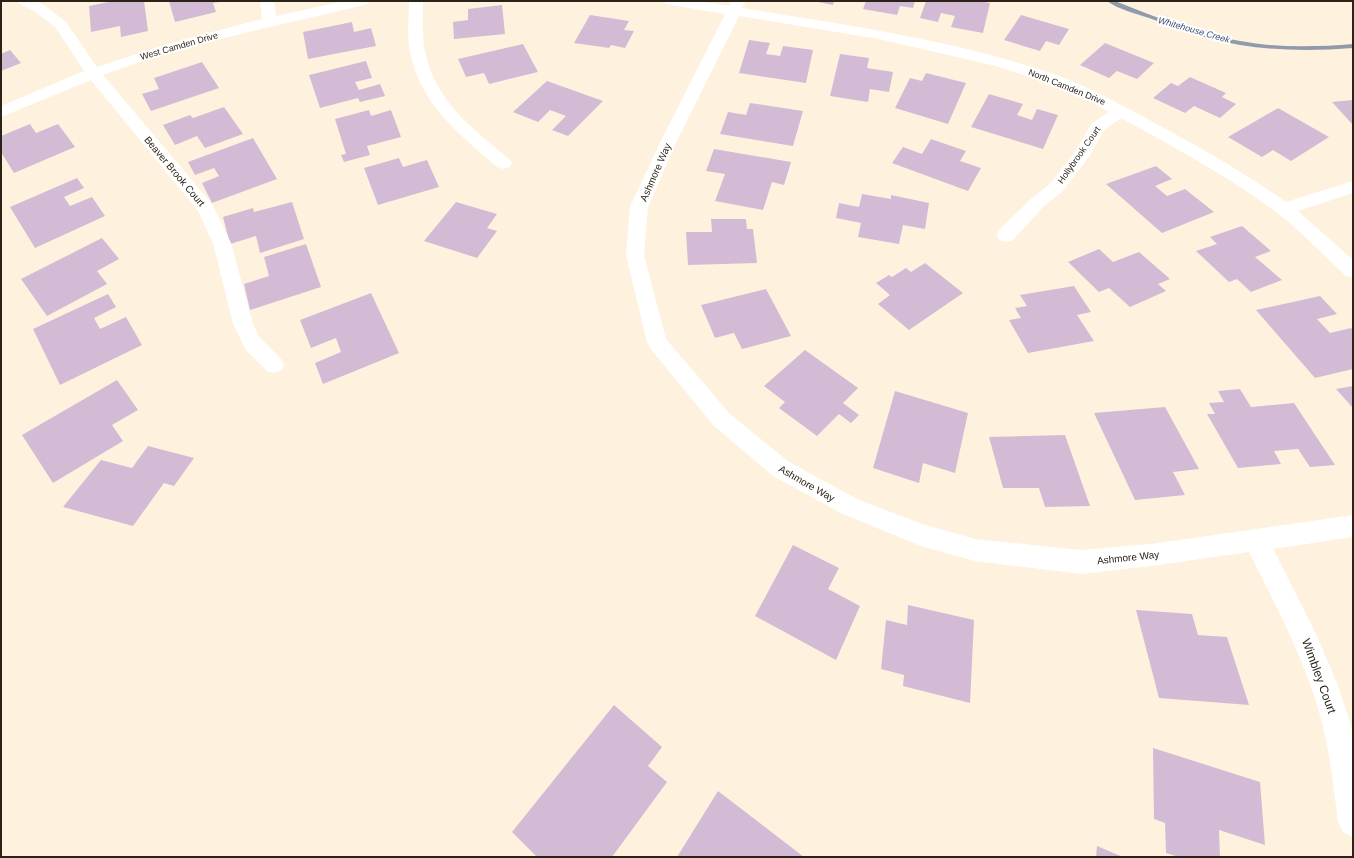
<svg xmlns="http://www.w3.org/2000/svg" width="1354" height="858" font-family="Arial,sans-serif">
  <rect width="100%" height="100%" fill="#fef2de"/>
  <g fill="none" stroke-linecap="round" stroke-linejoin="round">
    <path fill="#919aab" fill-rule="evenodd" d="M1107,1h8c40,16 82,33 125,40 37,7 76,6 113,3v4c-37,3 -76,3 -113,-3 -31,-5 -61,-16 -91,-27 -12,-4 -32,-9 -42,-17z"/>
  </g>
  <g fill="#d3bbd5">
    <path d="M114,1h30l4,30 -27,6 -1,-11 -29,6 -2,-26z"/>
    <path d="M169,1h50v1l-6,1 3,9 -41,10z"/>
    <path d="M813,1h21l-1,4z"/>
    <path d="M866,1h49l-2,7 -13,-2 -3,9 -34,-6z"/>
    <path d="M926,1h52l12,2 -7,30 -32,-6 4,-11 -14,-3 -3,9 -18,-4z"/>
    <path d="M502,5l3,29 -51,5 -1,-17 15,-2v-11z"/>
    <path d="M590,15l39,6 -5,9 10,1 -9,17 -14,-3 -2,3 -35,-5z"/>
    <path d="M1021,15l48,14 -10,16 -13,-4 -6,10 -36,-11z"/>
    <path d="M352,22l2,10 17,-4 5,18 -68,13 -5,-27z"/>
    <path d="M749,40l21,3 -4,11 14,2 3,-10 30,4 -7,33 -67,-10z"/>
    <path d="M1105,43l49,20 -17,16 -20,-8 -8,7 -29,-13z"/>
    <path d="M523,44l15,28 -49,12 -5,-11 -18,4 -8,-18z"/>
    <path d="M10,50l11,13 -20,8v-17z"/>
    <path d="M840,54l29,4 -2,10 26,4 -4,20 -19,-3 -2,13 -38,-6z"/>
    <path d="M366,61l6,17 -17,4 4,8 21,-6 5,12 -25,6 -2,-4 -38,10 -11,-33z"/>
    <path d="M202,62l17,26 -68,23 -9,-17 17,-5 -5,-11z"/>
    <path d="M926,73l40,10 -18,41 -53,-16 15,-30 12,3z"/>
    <path d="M1190,77l36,16 -4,4 14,7 -16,14 -26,-12 -9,7 -32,-15 18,-15 7,3z"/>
    <path d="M547,81l56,20 -35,35 -16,-6 14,-14 -16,-6 -12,12 -25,-10z"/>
    <path d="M989,94l34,10 -6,11 15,5 5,-11 21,6 -15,34 -72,-22z"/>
    <path d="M1353,100v25l-21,-23z"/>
    <path d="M750,103l53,8 -10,35 -73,-12 8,-22 18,3z"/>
    <path d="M224,107l19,27 -38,14 -8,-12 -22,9 -12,-20 27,-10 3,3z"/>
    <path d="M1278,108l51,29 -38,24 -18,-11 -11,7 -34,-20z"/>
    <path d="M369,110l2,6 20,-6 10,27 -34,9 3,9 -26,7 -3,-7 5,-1 -11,-35z"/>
    <path d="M30,124l6,9 22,-9 17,23 -61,26 -13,-21v-16z"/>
    <path d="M253,138l24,41 -65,24 -10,-20 17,-7 -5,-8 -19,7 -7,-13z"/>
    <path d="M931,139l35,12 -6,10 21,7 -13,23 -76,-28 11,-16 19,7z"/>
    <path d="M714,149l77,13 -7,23 -12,-3 -9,28 -48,-9 10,-27 -19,-3z"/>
    <path d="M399,158l4,9 24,-7 12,27 -61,18 -14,-37z"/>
    <path d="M1156,166l16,13 -17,7 12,10 18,-7 29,23 -52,21 -56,-49z"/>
    <path d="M77,178l7,10 -20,9 6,9 22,-9 13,19 -70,32 -25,-41z"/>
    <path d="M862,194l29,5v-4l38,8 -4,26 -22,-4 -4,19 -41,-7 3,-14 -25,-5 3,-15 20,4z"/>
    <path d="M292,202l12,37 -44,14 -4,-17 -26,8 -7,-27 30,-9 1,4z"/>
    <path d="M456,202l41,12 -10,14 10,3 -20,27 -53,-17z"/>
    <path d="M711,219h35l1,10h6l4,34 -69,2 -2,-33h26z"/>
    <path d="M1242,226l29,25 -16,6 27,23 -31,12 -14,-13 -8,3 -33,-31 21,-7 -7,-7z"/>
    <path d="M102,238l17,21 -22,12 10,13 -60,32 -26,-37z"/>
    <path d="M306,244l15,43 -71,23 -6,-26 25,-8 -5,-19z"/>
    <path d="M1099,249l14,13 26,-10 31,27 -12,5 8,7 -36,16 -21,-19 -10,4 -31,-30z"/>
    <path d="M925,263l38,30 -54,37 -31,-26 12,-9 -14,-12 13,-8 3,2 14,-9 5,4z"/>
    <path d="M1074,286l17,26 -14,3 17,26 -66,12 -19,-33 12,-2 -6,-10 12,-2 -7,-11z"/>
    <path d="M766,289l25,47 -49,13 -8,-16 -19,5 -14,-33z"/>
    <path d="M371,293l28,60 -76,31 -8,-21 26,-11 -5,-14 -25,10 -11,-28z"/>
    <path d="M108,294l8,13 -22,11 6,11 26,-12 16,28 -82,40 -27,-56z"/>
    <path d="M1320,296l17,18 -20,5 13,14 21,-5 2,2v39l-38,9 -59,-68z"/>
    <path d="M805,350l53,38 -15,15 16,12 -8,8 -12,-9 -22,22 -38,-28 6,-6 -21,-16z"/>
    <path d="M117,380l21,30 -26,15 11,16 -70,42 -31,-48z"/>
    <path d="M1353,386v22l-17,-19z"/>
    <path d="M1240,389l11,18 43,-4 41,62 -25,2 -12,-18 -24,2 7,13 -43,4 -31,-54h8l-6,-11 15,-1 -6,-11z"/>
    <path d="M895,391l73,22 -13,60 -32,-10 -4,20 -46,-15z"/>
    <path d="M1165,407l34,62 -26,3 12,23 -50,5 -41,-87z"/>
    <path d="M1065,435l25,71 -45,1 -6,-19h-36l-14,-51z"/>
    <path d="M148,446l46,12 -20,28 -10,-3 -31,43 -70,-19 38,-47 31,8z"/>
    <path d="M793,545l46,23 -11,21 32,17 -24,54 -81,-44z"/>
    <path d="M908,605l66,15 -4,83 -67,-17 1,-11 -23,-6 5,-49 21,5z"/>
    <path d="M1136,610l56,4 6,21 29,2 22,68 -90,-7z"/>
    <path d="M614,705l48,42 -14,19 19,16 -55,75h-75l-25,-25z"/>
    <path d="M1153,748l107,34 5,63 -46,-15 1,27h-41l-13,-4 -1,-30 -11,-4z"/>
    <path d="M718,791l86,66h-127z"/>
    <path d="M1097,846l26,11h-27z"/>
  </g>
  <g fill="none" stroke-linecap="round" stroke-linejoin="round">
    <g fill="#fff" fill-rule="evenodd">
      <path d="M17,1h18l9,4 22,17 31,45 70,-23 95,-25 -2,-18h14l2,15 69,-15h25l-2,3c-89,22 -179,38 -265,71l109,129 19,39 22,81 7,14 21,21 3,6 -3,6 -7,2 -7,-2 -21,-21 -13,-26 -20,-81 -15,-32 -107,-131 -90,37v-11l83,-35 -28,-43 -22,-17 -15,-7z"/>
      <path d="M409,1h14c0,15 -1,31 1,46 10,54 46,79 85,112l3,4 -3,4 -6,2 -6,-2c-40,-35 -79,-64 -88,-120 -2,-15 0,-31 0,-46z"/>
      <path d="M664,1h33l32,5 3,-5h14l-4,7c105,17 213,32 314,67 33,12 64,29 95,46 47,25 92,51 135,81l67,-21v12l-55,18 55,49v18l-7,-2c-23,-21 -45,-45 -69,-63 -49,-37 -103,-66 -156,-95l-17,12 -15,27 -27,35 -18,14 -31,34 -7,2 -7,-2 -2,-5 2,-5 33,-32 18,-14 26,-34 16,-27 17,-11 -27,-15 -37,-15 -49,-16 -117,-27 -140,-23 -64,129 -27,62 -4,48 22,84 64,75 59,48 70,38 63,24 53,15 106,11 70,-6 202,-29v22l-80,12 42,83 22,51 12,36 4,17v101l-10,-5 -5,-10c-5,-39 -9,-79 -21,-117 -16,-53 -43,-103 -68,-153l-98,14 -70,8 -106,-13 -54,-15 -78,-32 -70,-38 -59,-50 -64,-78 -3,-6 -21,-87 4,-48 29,-62 66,-131 -54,-9 -5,-1z"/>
    </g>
  </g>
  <g text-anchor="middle" stroke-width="4" stroke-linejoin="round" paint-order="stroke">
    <g font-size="9" font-style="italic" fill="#3b527b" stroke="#fff">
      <text transform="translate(1194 30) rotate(16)" y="3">Whitehouse Creek</text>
    </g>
    <g font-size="9" fill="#2b2317" stroke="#fff">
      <text transform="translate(179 46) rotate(-16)" y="3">West Camden Drive</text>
      <text transform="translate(1067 87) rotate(22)" y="3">North Camden Drive</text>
      <text transform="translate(1079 155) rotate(-55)" y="3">Hollybrook Court</text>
    </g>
    <g font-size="10" fill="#2b2317" stroke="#fff">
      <text transform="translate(175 171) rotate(50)" y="4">Beaver Brook Court</text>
      <text transform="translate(655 172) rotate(-66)" y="4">Ashmore Way</text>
      <text transform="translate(807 483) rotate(30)" y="4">Ashmore Way</text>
      <text transform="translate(1128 557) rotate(-6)" y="4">Ashmore Way</text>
    </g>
    <g font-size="12" fill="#2b2317" stroke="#fff">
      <text transform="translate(1319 676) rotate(70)" y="4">Wimbley Court</text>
    </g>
  </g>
  <rect width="1354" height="858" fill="none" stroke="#2b2317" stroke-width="4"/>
</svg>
